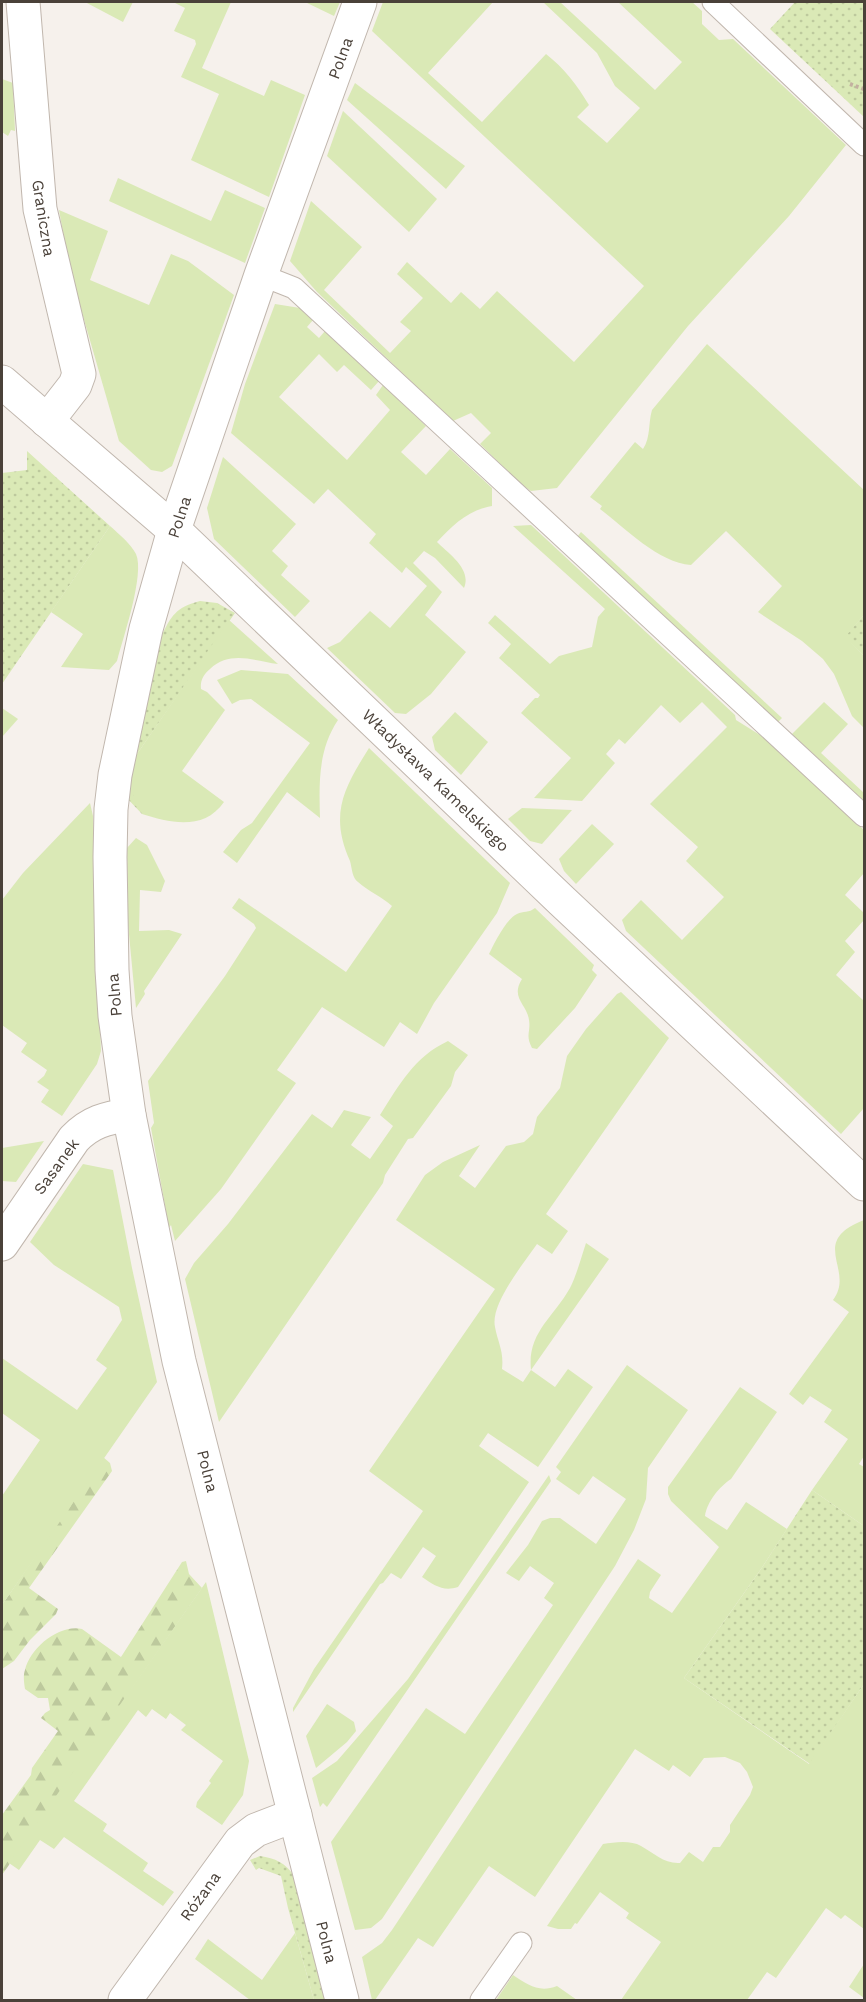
<svg xmlns="http://www.w3.org/2000/svg" width="866" height="2002" font-family="'Work Sans',sans-serif">
  <defs>
    <pattern id="grass-dots" width="8" height="8" patternUnits="userSpaceOnUse" patternTransform="scale(1.5)"><rect width="8" height="8" fill="#dae9b6"/><path d="M2 2h.1M6 6h.1" fill="none" stroke="#bdc99d" stroke-width="1.8" stroke-linecap="round"/></pattern>
    <pattern id="forest-firs" width="22" height="20" patternUnits="userSpaceOnUse" patternTransform="scale(1.5)"><rect width="22" height="20" fill="#dae9b6"/><path d="M5 1l3.5 6h-7zM16 11l3.5 6h-7z" fill="#bdc99d"/></pattern>
  </defs>
  <rect width="100%" height="100%" fill="#f6f1ec"/>
  <g fill="url(#grass-dots)">
    <path d="M795,2h69v115l-94,-88z"/>
    <path d="M27,451l83,75 -108,158v-211l25,-3z"/>
    <path d="M200,601l17,2 18,10 -98,141 5,60 -18,-19 37,-158c10,-21 15,-30 39,-36z"/>
    <path d="M864,615v41l-20,-19z"/>
    <path d="M812,1490l52,36v158l-54,80 -126,-86 77,-109z"/>
    <path d="M260,1856c15,2 26,7 34,20l32,124h-12l-26,-92 -7,-32 -22,-8 -3,2 -6,-10z"/>
  </g>
  <g fill="url(#forest-firs)">
    <path d="M103,1457l7,6 2,8 -83,117 29,21 -2,5 -26,26 -16,21 -12,8v-64z"/>
    <path d="M186,1561l3,13 13,14 -200,287v-60l29,-40 1,-7 26,-37 -17,-13 4,-5 5,-3 -2,-12h-10l-13,-9c-1,-6 -2,-14 0,-19 5,-22 34,-46 57,-41l39,28 61,-95z"/>
  </g>
  <g fill="#dae9b6">
    <path d="M85,2h48l-10,20z"/>
    <path d="M173,2h58l-29,66 62,28 7,-16 34,15 -36,102 -78,-37 28,-66 -38,-17 15,-33 -1,-4 -21,-9 11,-23z"/>
    <path d="M305,2h35l-6,14z"/>
    <path d="M383,2h110l-65,71 54,49 64,-68c18,14 31,31 43,51l-12,12 30,26 33,-35 -25,-22 -18,-33 -54,-51h17l95,88 27,-28 -64,-60h74l10,9v13l17,16 14,-1 113,106 -57,71 -101,110 -131,162 -26,3 -9,-6 -42,-41 11,-11 -20,-20 -18,8 -136,-129 -27,-31 21,-60 51,46 -38,43 66,63 21,-22 -11,-9 23,-24 -26,-24 10,-12 44,41 10,-11 19,17 17,-18 77,71 70,-76 -272,-255z"/>
    <path d="M2,79l11,4 2,48 -4,-1 -3,6 -6,-4z"/>
    <path d="M355,83l110,83 -19,23 -99,-89z"/>
    <path d="M343,111l94,88 -28,33 -82,-76z"/>
    <path d="M118,178l93,43 14,-31 40,18 -20,55 -136,-62z"/>
    <path d="M59,210l49,21 -18,49 59,25 22,-51 17,7 46,34 -62,171 -10,6 -11,-2 -32,-29 -49,-170z"/>
    <path d="M275,304l25,4 13,12 -6,7 12,11 6,-7 54,50 -8,9 -27,-25 -7,7 -18,-18 -40,43 68,63 43,-50 -14,-15 7,-10 43,41 -25,26 25,23 24,-26 42,39v18c-24,4 -39,19 -55,36 12,12 35,27 27,46l-29,-30 -11,-7 -11,12 29,29 -17,23 41,37 -35,42 -25,20 -11,-1 -68,-65 13,-6 30,-31 20,17 37,-42 -21,-19 -4,6 -33,-30 7,-9 -48,-45 -14,15 -83,-71 14,-49z"/>
    <path d="M707,344l157,146v125l-19,22 19,19v72l-12,-12 -18,-42 -11,-15 -21,-18 -44,-29 24,-26 -56,-55 -35,34c-32,-2 -66,-37 -91,-56l2,-3 -12,-9 45,-55 8,7c8,-12 5,-26 9,-39z"/>
    <path d="M223,457l73,67 -24,27 16,15 -7,9 29,26 -15,16 -81,-78 -7,-31z"/>
    <path d="M531,525l204,190 1,5 29,18 99,92v43l-19,22 19,18v7l-19,21 10,11 -19,23 28,26v107l-23,26 -215,-203 -4,-11 19,-20 41,40 42,-43 -38,-36 12,-14 -48,-43 77,-77 -25,-25 -22,21 -19,-18 -36,39 -6,-5 -13,15 9,9 -33,38 -48,-3 37,-40 -50,-45 14,-15h3l2,-3 -41,-37 12,-14 -23,-21 7,-8 55,49 9,-8 33,-9 6,-30 7,-8 -92,-83z"/>
    <path d="M110,526c10,9 20,17 26,28 9,20 -13,84 -19,107l-8,9 -48,-3 22,-33 -32,-22z"/>
    <path d="M581,532l201,186 -4,4 -201,-185z"/>
    <path d="M229,620l49,44c-23,-3 -48,-14 -68,5 -6,5 -10,11 -9,20l6,3 18,18 -43,61 42,31c-20,29 -54,21 -82,12l-12,-26 7,-34z"/>
    <path d="M241,670l47,4 50,46c-20,30 -19,63 -18,98l-33,-26 -50,71 -14,-11 18,-22 11,-7 58,-80 -59,-44 -11,1 -8,4 -15,-24z"/>
    <path d="M824,702l24,22 -27,29 43,40v8l-72,-67z"/>
    <path d="M2,708l16,11 -16,18z"/>
    <path d="M455,712l33,30 -27,33 -26,-25 -3,-13z"/>
    <path d="M369,748l141,135 -13,30 -63,90 -17,31 -17,-12 -16,25 -62,-40 -45,63 19,13 -75,106 -46,52 -4,-16 -2,3 -18,-100 3,-5 -6,-42 77,-105 31,-48 -2,-4 -22,-16 7,-10 107,74 46,-66c-10,-9 -24,-15 -34,-24 -6,-4 -6,-14 -8,-21 -21,-47 -6,-73 19,-113z"/>
    <path d="M90,803l3,13 4,141 4,94 -4,13 -35,52 -21,-14 8,-12 -12,-8 7,-6 3,-6 -26,-18 6,-9 -25,-18v-125l21,-27z"/>
    <path d="M522,808l50,2 -30,34 -12,-3 -22,-22z"/>
    <path d="M592,824l22,20 -38,40 -12,-13 -5,-12z"/>
    <path d="M136,838l11,7 18,36 -4,11 -21,-2 -1,41 30,-1 13,4 -38,57 1,3 -9,14 -8,-84 -1,-76z"/>
    <path d="M535,908l59,57 -2,5 5,5 -22,33 -38,41 -5,-1c-7,-13 -1,-16 -3,-28 -2,-16 -19,-22 -7,-41l-33,-25c5,-10 17,-35 28,-40 6,-3 12,-1 18,-6z"/>
    <path d="M621,992l48,46 -123,176 22,17 -16,23 -15,-10c-13,19 -47,60 -42,83 3,16 9,24 7,42l21,13 8,-12c-4,-37 22,-52 39,-82 7,-14 11,-30 16,-45l23,16 -78,111 24,17 13,-18 25,18 -55,80 -50,-34 -9,13 50,36 -71,105c-15,5 -24,-2 -36,-10l14,-21 -13,-9 -22,32 -10,-6 -8,10 -3,1 -87,128v-4l21,-39 109,-158 -54,-40 126,-182 -99,-69 29,-45 18,-13 37,-17 -21,31 16,12 31,-42 18,-4 9,-8 4,-17 23,-29 7,-32 19,-27 31,-35z"/>
    <path d="M448,1041l20,14 -13,17 -4,14 -38,52 -5,1 -23,36 -2,8 -164,239 -34,-143 9,-16 34,-39 84,-110 20,14 12,-18 27,7 -20,28 19,14 23,-33 -13,-11c20,-31 34,-58 68,-74z"/>
    <path d="M44,1141l-28,41 -14,-1v-33z"/>
    <path d="M83,1164l30,6 19,98 25,114 -155,223v-109l38,-56 -38,-27v-55l75,52 30,-42 -11,-8 26,-40 -3,-13 -65,-42 -24,-23z"/>
    <path d="M864,1220v236l-5,8 5,3v59l-52,-36 36,-51 -24,-17 8,-12 -22,-14 -7,9 -14,-11 60,-82 -16,-12c23,-30 -26,-58 31,-80z"/>
    <path d="M627,1365l61,45 -40,58 -2,31 -12,31 -19,36 -233,353 -11,9 -16,2 -24,-88 95,-134 39,26 88,-129 -9,-7 10,-15 -24,-17 -11,15 -13,-8 22,-28 14,-24 8,-3h10l36,26 30,-45 -33,-23 -14,19 -23,-16 5,-7 -5,-5z"/>
    <path d="M740,1387l37,25 -46,67c-12,8 -24,23 -26,37l22,14 19,-28 41,27 -26,40 -77,109 125,86 55,-80v245l-19,-14 -4,4 -15,-11 -50,70 -9,-6 -20,28h-126l40,-58 -35,-24 3,-5 -29,-21 -23,32 -2,-1 -4,6h-13l-11,-3 56,-82c12,-2 28,-4 38,2 13,7 23,18 39,17l9,-11 14,10 10,-15h7l10,-15v-7l20,-30 3,-8 -6,-15 -7,-9 -15,-6 -21,1 -14,19 -17,-12 -4,6 -34,-22 -100,148 -46,-31 -56,81 -15,-9 -43,62h-3l-10,-43 20,-14 10,-13 246,-371 23,16 -11,17 -1,6 23,15 47,-66 -48,-46 -3,-7v-7z"/>
    <path d="M549,1475l2,6 -224,326 -4,-4 -3,4 -8,-29 25,-17 71,-82z"/>
    <path d="M206,1582l43,179 -6,34 -21,30 -26,-18 1,-5 14,-19 -2,-2 14,-20 -42,-31 5,-5 -16,-12 -4,6 -14,-10 -6,8 -8,-7 -64,91 33,23 -4,7 45,32 -5,8 31,21 -11,14 -99,-69 -10,12 -14,-9 -21,30 -10,-7z"/>
    <path d="M327,1704l27,18 2,9 -9,11 -31,26 -10,-32z"/>
    <path d="M295,1933l19,67h-64l-55,-41 13,-20 54,41z"/>
    <path d="M864,1964v34l-15,-11z"/>
    <path d="M513,1975c15,10 26,18 44,11l20,14h-81z"/>
  </g>
  <g fill="none" stroke-linecap="round" stroke-linejoin="round">
    <g stroke="#c1b7ae" stroke-width="23">
      <g id="service">
        <path d="M713,2l151,143"/>
        <path d="M261,275l33,13 570,528"/>
        <path d="M481,2000l40,-57"/>
      </g>
    </g>
    <g stroke="#c1b7ae" stroke-width="35">
      <g id="minor">
        <path d="M23,2l17,207 39,165 -4,11 -28,36"/>
        <path d="M2,382l172,148 388,371 302,283"/>
        <path d="M2,1244l72,-105c16,-17 32,-21 55,-24"/>
        <path d="M125,2000l115,-158 16,-12 39,-15"/>
        <path d="M342,2000l-163,-639 -50,-246 -14,-99 -3,-46 -2,-113 1,-48 4,-34 31,-146 28,-99 87,-255 99,-273"/>
      </g>
    </g>
    <path stroke="#c3b1a0" stroke-width="4" stroke-dasharray="3 3" stroke-linecap="butt" d="M850,84l14,5"/>
    <use href="#service" stroke="#fff" stroke-width="21"/>
    <use href="#minor" stroke="#fff" stroke-width="33"/>
  </g>
  <g text-anchor="middle" stroke-width="6" stroke-linejoin="round" paint-order="stroke">
    <g font-size="16" fill="#4a4139" stroke="#fff">
      <text transform="translate(340 58) rotate(-70)" y="6">Polna</text>
      <text transform="translate(44 218) rotate(81)" y="6">Graniczna</text>
      <text transform="translate(179 517) rotate(-72)" y="6">Polna</text>
      <text transform="translate(436 780) rotate(44)" y="6">Władysława Kamelskiego</text>
      <text transform="translate(114 995) rotate(-95)" y="6">Polna</text>
      <text transform="translate(56 1166) rotate(-54)" y="6">Sasanek</text>
      <text transform="translate(208 1471) rotate(76)" y="6">Polna</text>
      <text transform="translate(200 1896) rotate(-54)" y="6">Różana</text>
      <text transform="translate(327 1942) rotate(76)" y="6">Polna</text>
    </g>
  </g>
  <rect width="866" height="2002" fill="none" stroke="#4a4139" stroke-width="6"/>
</svg>
